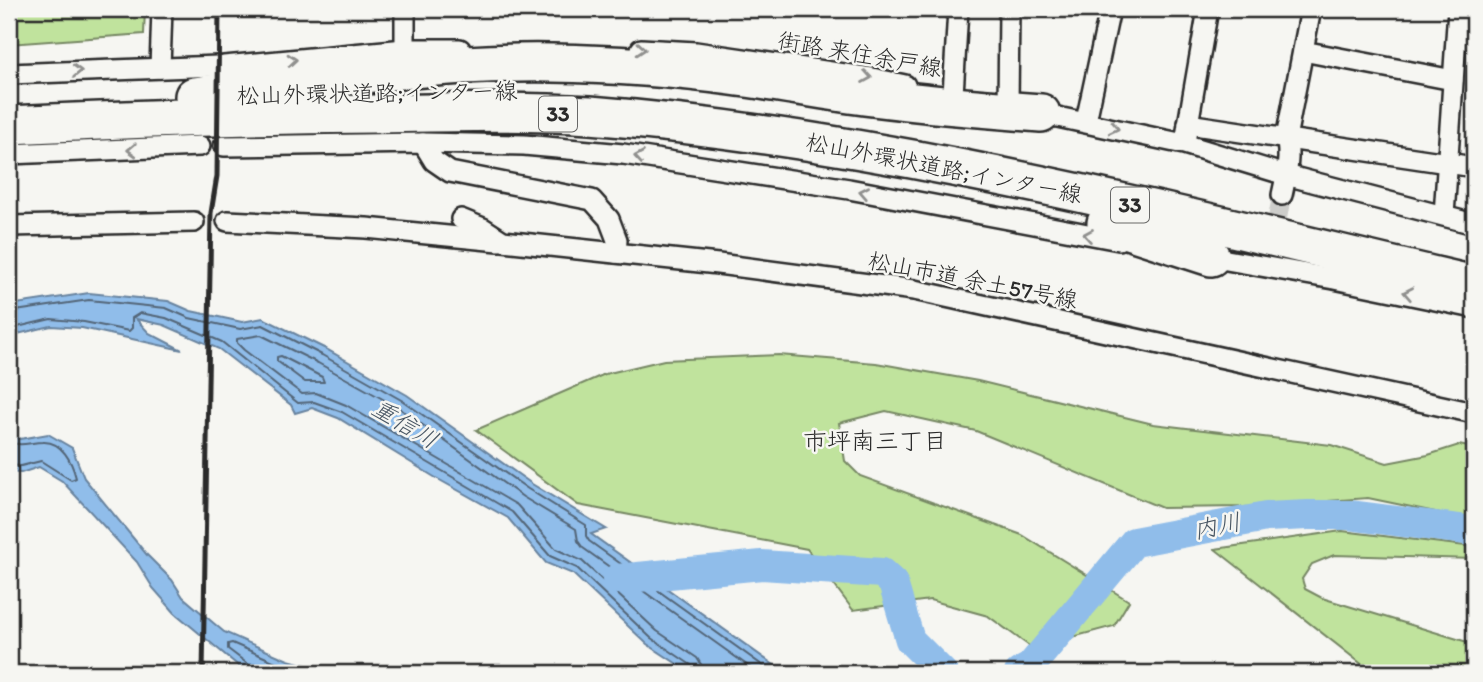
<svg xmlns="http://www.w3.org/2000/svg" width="1483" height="682" font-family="Itim,'Klee One',sans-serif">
  <rect width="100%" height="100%" fill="#f6f6f2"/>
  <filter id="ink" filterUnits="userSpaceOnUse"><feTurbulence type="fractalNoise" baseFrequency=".0143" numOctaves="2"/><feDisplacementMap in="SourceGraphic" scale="14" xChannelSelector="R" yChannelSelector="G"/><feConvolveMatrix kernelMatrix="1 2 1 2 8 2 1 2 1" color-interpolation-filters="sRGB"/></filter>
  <g filter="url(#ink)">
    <g fill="#c0e39d" stroke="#768764" stroke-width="2">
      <path d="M9,9h136l-1,25 -135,10z"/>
      <path d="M779,355l97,8 102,18 175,43 178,21 56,18 41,-8 31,-10 15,3v72l-106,-22 -123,9 -83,1 -186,-77 -90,-20 -47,12 6,38 15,15 162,59 107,66 -15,25 -82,22 -44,-32 -58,-16 -77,10 -46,-61 -229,-44 -102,-75 129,-56 59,-14z"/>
      <path d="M1342,531l132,16v12l-140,-4 -22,9 -10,15 3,10 17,9 152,46v29h-101l-158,-124z"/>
    </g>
    <g fill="#90bdea" stroke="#68839e" stroke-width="2">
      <path d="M89,293l79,8 23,10 51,11 21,-4 63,31 81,46 125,89 74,45 -15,5 194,139h-94l-44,-29 -74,-70 -27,-11 -38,-45 -72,-40 -98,-60 -26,-10 -17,5 -4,-8 -72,-56 -55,-24 -28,-6 13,14 33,17 -100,-22 -31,-2 -42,10v-31z"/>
      <path d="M48,434l24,14 12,30 63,77 25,25 11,17 41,35 64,28 48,13h-89l-72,-60 -22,-25 -16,-26 -75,-81 -23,-14 -18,6 -12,-1v-37l11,4z"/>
    </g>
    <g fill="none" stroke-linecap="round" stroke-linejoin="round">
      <g stroke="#536577" stroke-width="2">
        <path d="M9,312l80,-12 77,8 23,10 51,11 23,-4 59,30 81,46 125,88 58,36v11l3,5 184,132"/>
        <path d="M9,329l42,-10 33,3 45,9 3,-3v-10l8,-5 26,5 56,24 76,61 16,-1 28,10 170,100 38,44 27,12 74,70 40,27 3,8"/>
        <path d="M281,356l41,21 2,5h-19l-28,-21v-4z"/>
        <path d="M9,442c13,5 21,0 34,0 19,-1 29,20 33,36l-5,2 -30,-19 -20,5 -12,-1"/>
        <path d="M251,673l-2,-8 -21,-16v-5l4,-1 53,23 25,7"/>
        <path d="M703,673l-1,-7 -5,-8 -40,-27 -75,-70 -26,-12 -39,-44 -171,-100 -30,-12 -14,1 -58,-44 -7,-7v-4l24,-4 57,28 81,45 124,89 53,32 2,12 5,7 175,125"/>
      </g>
      <g stroke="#90bdea" stroke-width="30">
        <path d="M617,579l145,-14 120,8 11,10 17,57 33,33"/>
        <path d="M1019,673l11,-6 104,-125 132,-25 42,-2h41l125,16"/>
      </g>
      <path stroke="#cdcdca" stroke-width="19" stroke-dasharray="19 10" stroke-linecap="butt" d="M1272,246l10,-51"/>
      <g stroke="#2b2b2b" stroke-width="24">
        <g id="street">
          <path d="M405,9v40"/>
          <path d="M641,49l55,3 176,26 33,7"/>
          <path d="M1303,51l150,29"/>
          <path d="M224,66l181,-17h55"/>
          <path d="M160,68l2,-59"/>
          <path d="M9,74l209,-8"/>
          <path d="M953,95l5,-86"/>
          <path d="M1008,106l1,-97"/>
          <path d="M1034,112l150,32 102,31 188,49"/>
          <path d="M1086,121l24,-112"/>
          <path d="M1188,124l286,43"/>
          <path d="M1186,136l22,-127"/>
          <path d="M423,143l11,18 16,11 142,28 17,19 8,21 -1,13"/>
          <path d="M224,146l199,-3 101,2 99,9 226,35 270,51"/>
          <path d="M9,154l191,-8"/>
          <path d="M1282,195c4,-18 9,-39 4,-57l25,-129"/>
          <path d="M1444,215l14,-206"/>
          <path d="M461,219l22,9 20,13 215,23 196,26 560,123"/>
          <path d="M227,221l139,7 133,13"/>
          <path d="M9,226l185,-4"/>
          <path d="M1204,256l130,23 140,29"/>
        </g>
      </g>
      <g stroke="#2b2b2b" stroke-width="42">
        <g id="highway">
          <path d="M194,96c119,-15 238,-35 358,-33 59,1 120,5 179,13 47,6 94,15 141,21 56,7 112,12 169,16"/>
          <path d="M9,125c121,-6 243,-10 365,-11 71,-1 144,-4 216,1 300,24 592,102 884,170"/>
          <path d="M1106,223l105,34"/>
        </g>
      </g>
      <use href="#street" stroke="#f6f6f2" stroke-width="19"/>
      <use href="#highway" stroke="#f6f6f2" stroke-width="37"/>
      <path stroke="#2b2b2b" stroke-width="5" d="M203,673l8,-460 6,-37 2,-167"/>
    </g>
    <defs><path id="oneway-chevron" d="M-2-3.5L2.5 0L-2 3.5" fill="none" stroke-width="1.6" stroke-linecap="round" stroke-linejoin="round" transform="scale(1.75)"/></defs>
    <g stroke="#90908e">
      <use href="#oneway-chevron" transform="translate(641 49) rotate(4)"/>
      <use href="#oneway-chevron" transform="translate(292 60) rotate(-5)"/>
      <use href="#oneway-chevron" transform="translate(77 71) rotate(-2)"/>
      <use href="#oneway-chevron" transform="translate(867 77) rotate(9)"/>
      <use href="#oneway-chevron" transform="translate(1114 128) rotate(13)"/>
      <use href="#oneway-chevron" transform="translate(132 150) rotate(178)"/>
      <use href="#oneway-chevron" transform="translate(639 157) rotate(-171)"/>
      <use href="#oneway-chevron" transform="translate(864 192) rotate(-169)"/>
      <use href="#oneway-chevron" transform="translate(1088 235) rotate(-170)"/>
      <use href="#oneway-chevron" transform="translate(1408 293) rotate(-169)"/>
    </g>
  </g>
  <g text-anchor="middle" stroke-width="5" stroke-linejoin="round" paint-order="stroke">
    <g fill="#f6f6f2" stroke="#686867" stroke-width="2">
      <rect x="539" y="96.5" width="38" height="35" rx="5"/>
      <rect x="1111" y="187.5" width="38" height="35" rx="5"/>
    </g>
    <g font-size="21" font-weight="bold" fill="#2b2b2b">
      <text x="558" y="121">33</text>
      <text x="1130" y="212">33</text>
    </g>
    <g font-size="23" fill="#2b2b2b" stroke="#f6f6f2">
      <text transform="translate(860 54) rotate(10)" y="8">街路 来住余戸線</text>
      <text transform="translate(377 93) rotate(-1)" y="8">松山外環状道路;インター線</text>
      <text transform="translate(944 168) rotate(11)" y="8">松山外環状道路;インター線</text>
      <text transform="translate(973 280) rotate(11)" y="8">松山市道 余土57号線</text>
    </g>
    <g font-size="24" font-style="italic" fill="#495764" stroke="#f6f6f2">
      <text transform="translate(405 424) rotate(31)" y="8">重信川</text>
      <text transform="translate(1217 526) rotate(-11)" y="8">内川</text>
    </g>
    <g font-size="24" fill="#2b2b2b" stroke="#f6f6f2">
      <text x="875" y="449">市坪南三丁目</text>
    </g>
  </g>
  <rect width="1483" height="682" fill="none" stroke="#f6f6f2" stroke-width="35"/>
  <rect x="18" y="18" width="1448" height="647" fill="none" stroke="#2b2b2b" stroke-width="2.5" filter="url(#ink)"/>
</svg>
